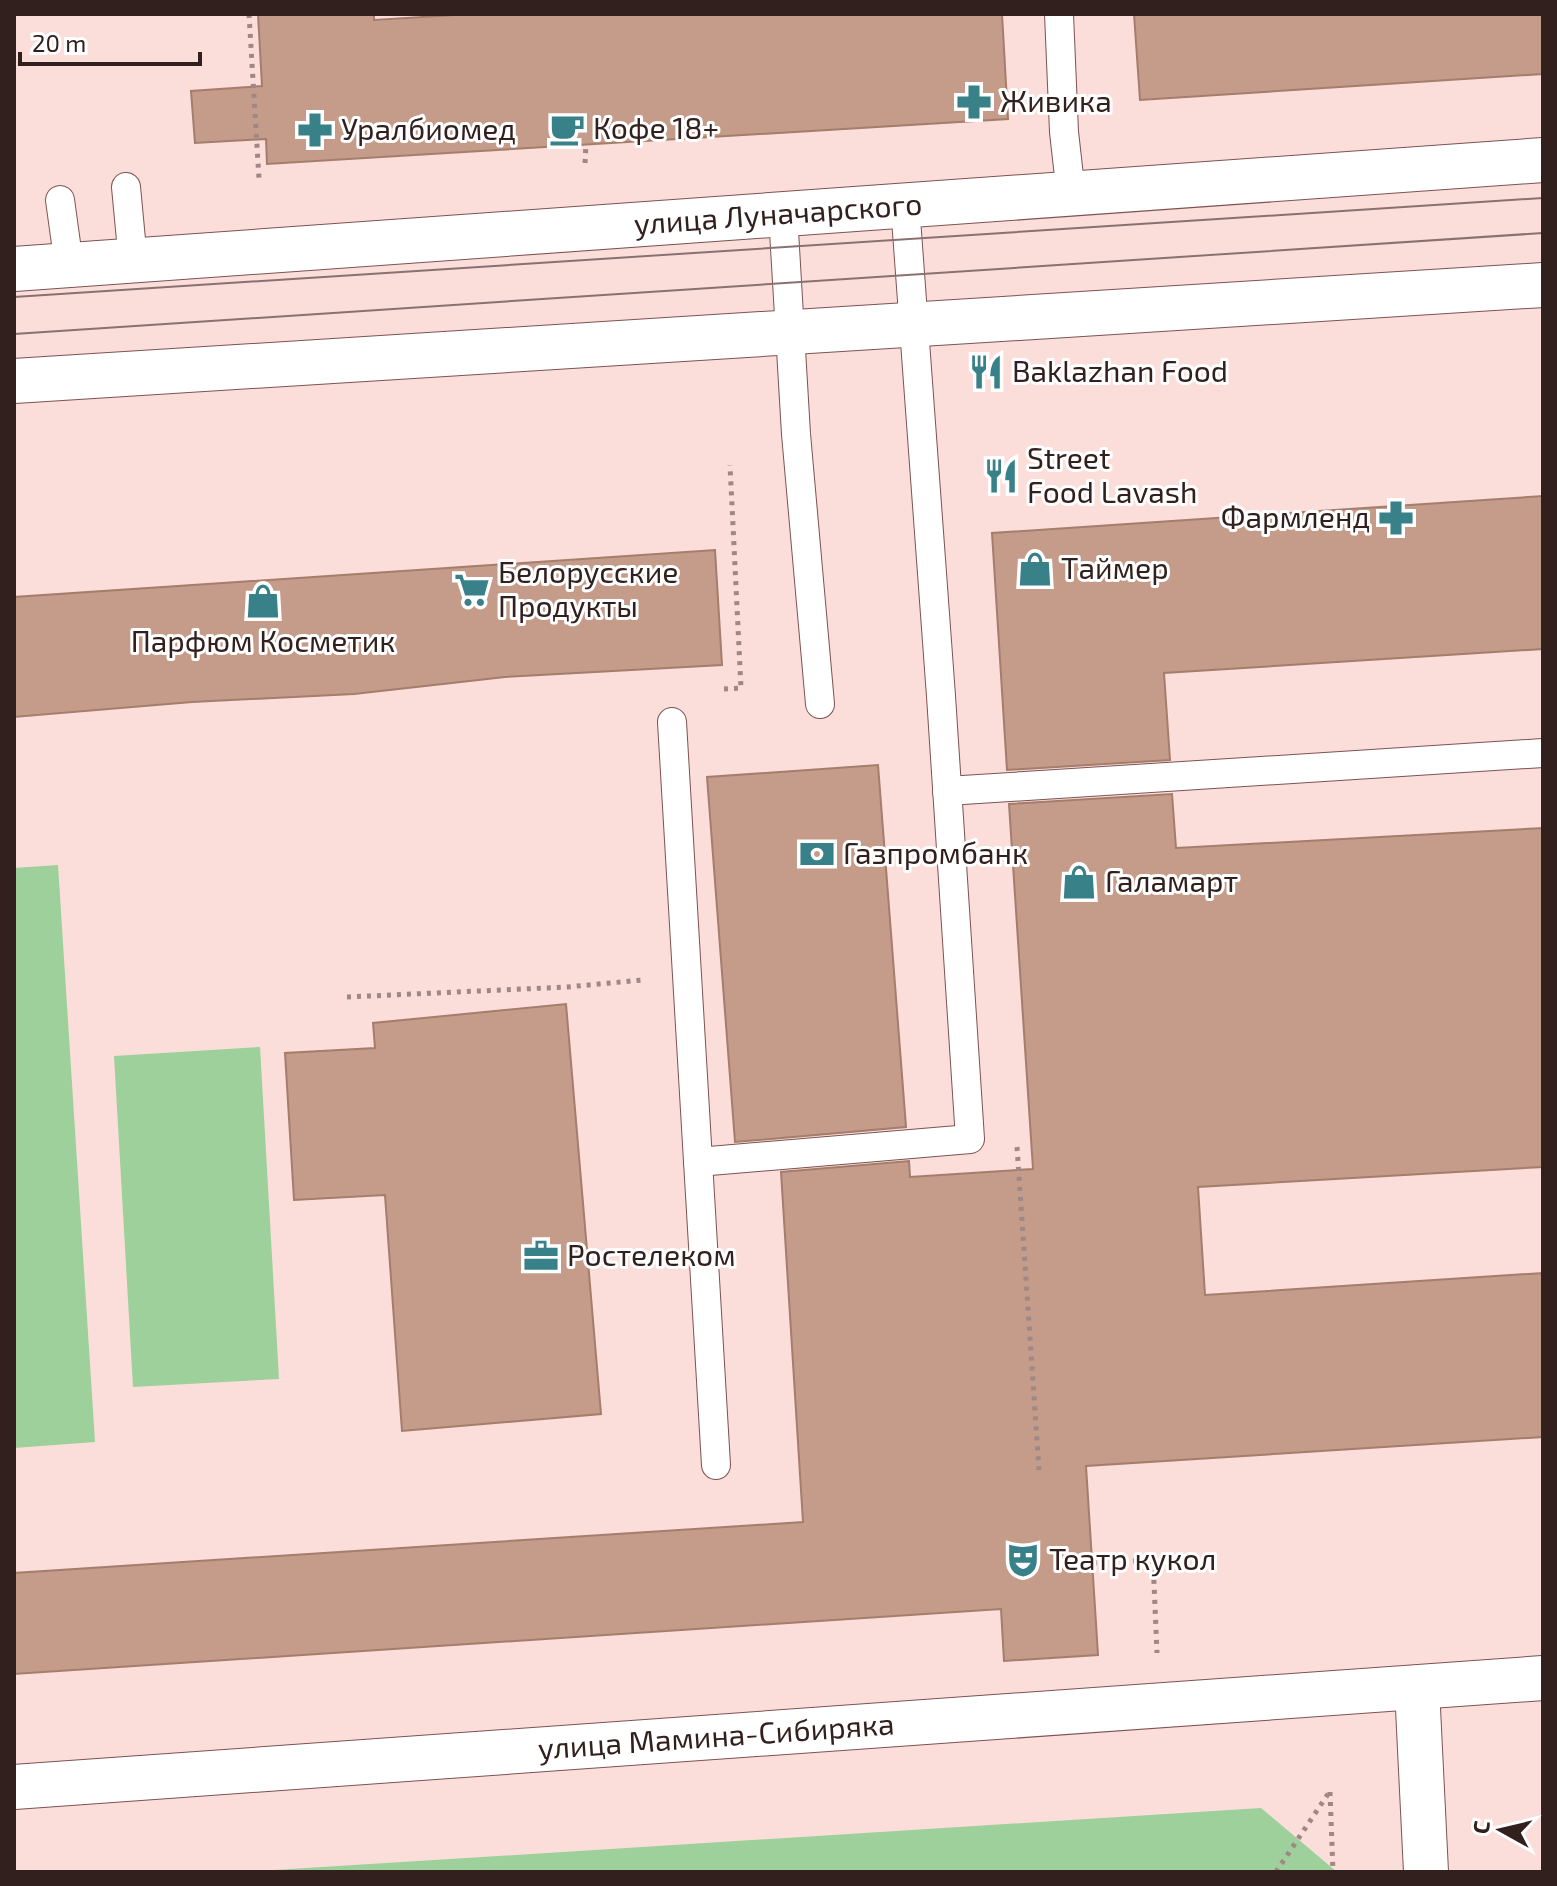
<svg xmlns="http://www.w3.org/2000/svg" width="1557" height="1886" font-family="'Exo 2',sans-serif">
  <rect width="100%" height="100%" fill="#fbddda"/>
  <g fill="#9dd09b">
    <path d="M58,865l37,577 -81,6v-580z"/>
    <path d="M260,1047l19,332 -146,8 -19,-331z"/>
    <path d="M1261,1808l76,64h-1093z"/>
  </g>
  <g fill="#c59c8a" stroke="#a47d6c" stroke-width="2">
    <path d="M258,14h116v6l97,-6h531l6,105 -741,45 -1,-25 -71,4 -4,-52 71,-5z"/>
    <path d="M1134,14h409v60l-403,26z"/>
    <path d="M1543,496v153l-379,24 6,87 -163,10 -15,-237z"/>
    <path d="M715,550l7,115 -217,12 -151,17 -162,8 -178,15v-120z"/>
    <path d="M878,765l28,362 -171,15 -28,-365z"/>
    <path d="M1172,794l4,54 367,-20v339l-345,20 7,108 338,-22v164l-457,29 12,189 -94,6 -3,-52 -987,65v-101l789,-51 -22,-350 128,-11 1,16 123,-8 -24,-365z"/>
    <path d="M566,1004l35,410 -199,17 -17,-236 -91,5 -9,-147 90,-5 -2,-25z"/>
  </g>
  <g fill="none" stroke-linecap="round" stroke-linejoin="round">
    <g stroke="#7c5350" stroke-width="30">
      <g id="lane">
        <path d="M1059,14l5,118 7,62"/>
        <path d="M126,187l7,74"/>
        <path d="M60,200l9,65"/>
        <path d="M783,214l13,220 24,270"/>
        <path d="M672,722l44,743"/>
        <path d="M947,791l596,-38"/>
        <path d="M698,1162l272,-23 -29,-443 -36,-491"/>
      </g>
    </g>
    <g stroke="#7c5350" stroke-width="46">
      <path id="street" d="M1417,1688l9,184"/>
    </g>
    <g stroke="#7c5350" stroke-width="46">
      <g id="secondary">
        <path id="s1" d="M14,269l1529,-109"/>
        <path d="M14,381l1529,-96"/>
        <path id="s2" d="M14,1787l1529,-109"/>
      </g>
    </g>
    <g stroke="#9f8785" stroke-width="5" stroke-dasharray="4 6" stroke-linecap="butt">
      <path d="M249,14l10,165"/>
      <path d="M585,163l1,-19"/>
      <path d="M724,689l17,-1 -11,-223"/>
      <path d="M347,997l220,-10 75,-7"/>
      <path d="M1017,1147l22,323"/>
      <path d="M1093,1563l60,-3 4,93"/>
      <path d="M1330,1792l3,80"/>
      <path d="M1276,1872l54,-81"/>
    </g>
    <use href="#lane" stroke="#fff" stroke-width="28"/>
    <use href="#street" stroke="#fff" stroke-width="44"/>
    <use href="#secondary" stroke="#fff" stroke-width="44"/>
    <g stroke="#897170" stroke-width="2">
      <path d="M14,297l1529,-99"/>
      <path d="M14,334l1529,-101"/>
    </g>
  </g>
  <defs>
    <g id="pharmacy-bare" transform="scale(2.76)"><path d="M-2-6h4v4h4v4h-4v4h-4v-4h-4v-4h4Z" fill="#398188" stroke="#fff" stroke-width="2.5" paint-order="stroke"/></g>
    <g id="cafe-bare" transform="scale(2.76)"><path d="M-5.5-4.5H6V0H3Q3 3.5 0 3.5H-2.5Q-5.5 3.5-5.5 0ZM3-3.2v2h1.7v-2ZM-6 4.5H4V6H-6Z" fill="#398188" stroke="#fff" stroke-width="2.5" paint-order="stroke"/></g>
    <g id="restaurant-bare" transform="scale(2.76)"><path d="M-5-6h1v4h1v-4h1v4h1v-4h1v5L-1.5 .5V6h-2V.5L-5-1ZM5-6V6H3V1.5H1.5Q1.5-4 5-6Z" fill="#398188" stroke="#fff" stroke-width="2.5" paint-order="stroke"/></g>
    <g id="shop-bare" transform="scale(2.76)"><path d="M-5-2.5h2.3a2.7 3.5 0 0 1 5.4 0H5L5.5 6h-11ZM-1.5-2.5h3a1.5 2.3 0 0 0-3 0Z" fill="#398188" stroke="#fff" stroke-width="2.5" paint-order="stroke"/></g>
    <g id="supermarket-bare" transform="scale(2.76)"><path d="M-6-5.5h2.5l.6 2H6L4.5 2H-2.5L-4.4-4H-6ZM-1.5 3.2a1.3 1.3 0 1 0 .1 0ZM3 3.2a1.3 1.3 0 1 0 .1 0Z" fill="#398188" stroke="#fff" stroke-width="2.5" paint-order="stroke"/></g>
    <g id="bank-bare" transform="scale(2.76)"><path d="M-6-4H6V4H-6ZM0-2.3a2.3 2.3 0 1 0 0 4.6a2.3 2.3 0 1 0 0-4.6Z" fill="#398188" stroke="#fff" stroke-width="2.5" paint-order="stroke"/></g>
    <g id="office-bare" transform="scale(2.76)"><path d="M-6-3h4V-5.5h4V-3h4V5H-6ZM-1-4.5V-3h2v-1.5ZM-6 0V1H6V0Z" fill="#398188" stroke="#fff" stroke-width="2.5" paint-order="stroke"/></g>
    <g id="theatre-bare" transform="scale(2.76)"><path d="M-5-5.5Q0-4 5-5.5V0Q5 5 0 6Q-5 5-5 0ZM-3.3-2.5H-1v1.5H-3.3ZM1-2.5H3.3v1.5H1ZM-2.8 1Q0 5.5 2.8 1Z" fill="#398188" stroke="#fff" stroke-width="2.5" paint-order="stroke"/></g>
  </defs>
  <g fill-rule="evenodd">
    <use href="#pharmacy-bare" x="974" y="102"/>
    <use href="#cafe-bare" x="567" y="129"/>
    <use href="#pharmacy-bare" x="315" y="130"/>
    <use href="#restaurant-bare" x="986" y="372"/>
    <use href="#restaurant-bare" x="1001" y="476"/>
    <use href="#pharmacy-bare" x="1396" y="518"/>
    <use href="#shop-bare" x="1035" y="569"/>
    <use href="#supermarket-bare" x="472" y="590"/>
    <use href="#shop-bare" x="263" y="601"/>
    <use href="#bank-bare" x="817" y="854"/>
    <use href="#shop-bare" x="1079" y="882"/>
    <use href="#office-bare" x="541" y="1256"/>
    <use href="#theatre-bare" x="1023" y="1560"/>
  </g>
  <g text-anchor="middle" stroke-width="6" stroke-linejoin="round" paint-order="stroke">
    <g font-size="30" fill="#32201f" stroke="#fff" text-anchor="start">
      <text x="1000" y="112">Живика</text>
      <text x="593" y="139">Кофе 18+</text>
      <text x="341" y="140">Уралбиомед</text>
      <text x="1012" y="382">Baklazhan Food</text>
      <text x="1027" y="469">Street<tspan x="1027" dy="34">Food Lavash</tspan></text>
      <text x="1370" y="528" text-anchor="end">Фармленд</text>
      <text x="1061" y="579">Таймер</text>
      <text x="498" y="583">Белорусские<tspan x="498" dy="34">Продукты</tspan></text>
      <text x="263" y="652" text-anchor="middle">Парфюм Косметик</text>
      <text x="843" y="864">Газпромбанк</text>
      <text x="1105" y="892">Галамарт</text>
      <text x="567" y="1266">Ростелеком</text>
      <text x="1049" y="1570">Театр кукол</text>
    </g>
    <g font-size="30" fill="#32201f" stroke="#fff">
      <text dy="10" stroke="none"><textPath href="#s1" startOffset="766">улица Луначарского</textPath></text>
      <text dy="10" stroke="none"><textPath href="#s2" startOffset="704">улица Мамина-Сибиряка</textPath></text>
    </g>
  </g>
  <rect width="1557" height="1886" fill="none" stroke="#32201f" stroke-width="32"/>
  <g transform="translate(1501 1830) rotate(278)" stroke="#ffffff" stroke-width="6" paint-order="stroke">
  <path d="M0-6L14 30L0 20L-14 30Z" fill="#32201f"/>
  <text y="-12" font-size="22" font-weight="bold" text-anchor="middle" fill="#32201f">С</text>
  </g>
  <path d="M20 52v12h180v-12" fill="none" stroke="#32201f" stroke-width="4"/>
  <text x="32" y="52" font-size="24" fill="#32201f" stroke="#ffffff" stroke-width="6" paint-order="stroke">20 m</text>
</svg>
